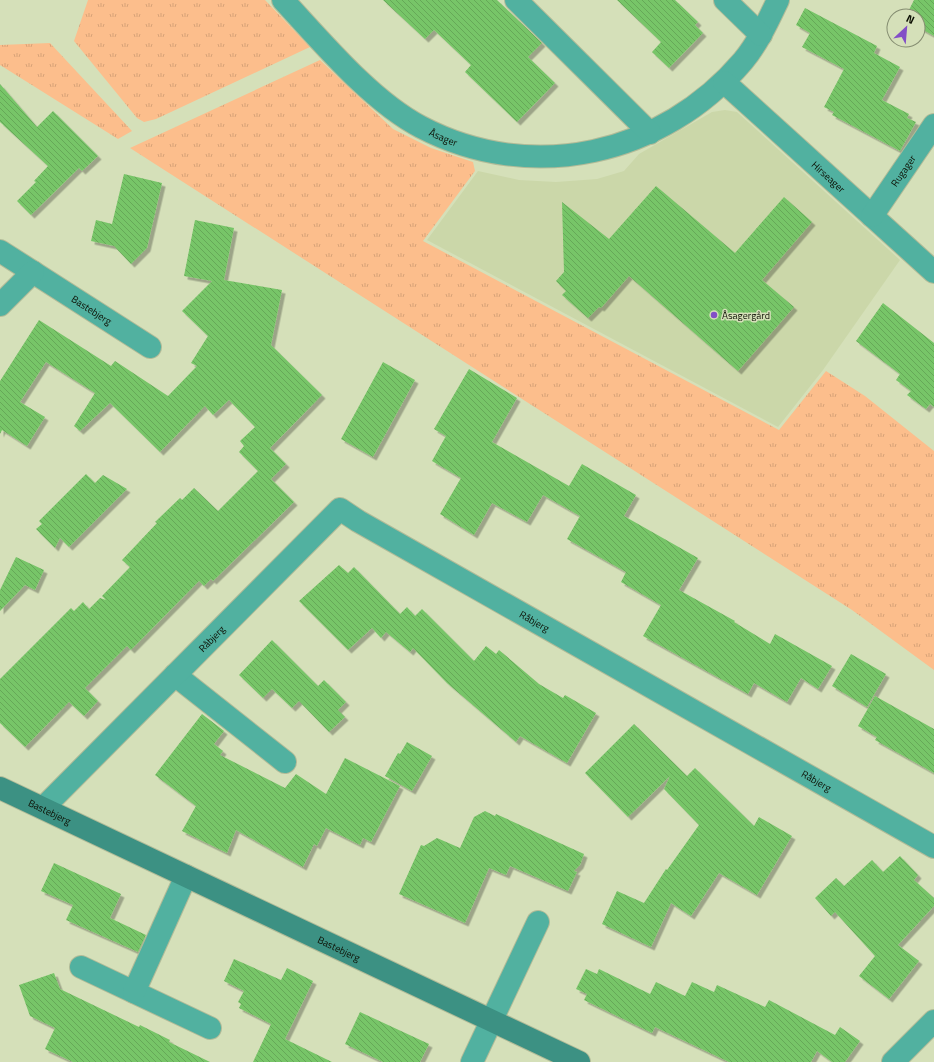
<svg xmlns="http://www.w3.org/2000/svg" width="934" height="1062" font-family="'Titillium Web',sans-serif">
  <defs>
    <pattern id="grass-tufts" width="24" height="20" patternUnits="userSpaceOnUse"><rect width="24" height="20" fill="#fcbe8c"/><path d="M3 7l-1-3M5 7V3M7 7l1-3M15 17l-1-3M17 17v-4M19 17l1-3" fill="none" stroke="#d7a277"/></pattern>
    <pattern id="building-back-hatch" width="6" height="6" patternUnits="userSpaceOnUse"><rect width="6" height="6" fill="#77c567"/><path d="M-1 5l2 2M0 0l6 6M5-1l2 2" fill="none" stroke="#66a858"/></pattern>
    <filter id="shadow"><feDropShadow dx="3.5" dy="3.5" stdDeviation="0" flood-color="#0004"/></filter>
  </defs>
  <rect width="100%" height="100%" fill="#d5e0b9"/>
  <path fill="#cbd7a9" d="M725,110l12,2 163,148 -77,110 -45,57 -351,-187 51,-69 41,9 37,2 41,-3 27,-8 15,-17 73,-42z"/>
  <g fill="url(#grass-tufts)">
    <path d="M88,0h177l45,47 -154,72 -12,3 -7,-4 -63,-77z"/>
    <path d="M50,43l82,88 -14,8 -118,-74v-20z"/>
    <path d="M320,60l73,69 38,19 42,14 2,9 -52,70 356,189 47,-59 39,25 69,55v219l-82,-60 -722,-462z"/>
  </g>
  <g fill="url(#building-back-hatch)" filter="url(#shadow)">
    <path d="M383,0h114l45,43 -14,14 27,26 -38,39 -52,-50 6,-7 -37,-35 -9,9z"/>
    <path d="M617,0h58l23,22 -3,3 8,8 -34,35 -17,-16 9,-10z"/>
    <path d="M914,0h20v36l-16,-9v-11h-12z"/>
    <path d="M805,8l72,38 -3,7 26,14 -18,33 27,14 -2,4 9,4 -16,29 -68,-36 2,-3 -10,-5 20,-38 -42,-22 8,-14 -14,-8z"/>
    <path d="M0,84l37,43 16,-16 45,45 -16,15 -3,-3 -48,47 -14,-14 19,-19 -2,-1 14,-15 -48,-44z"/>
    <path d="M124,174l38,9 -15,65 -16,16 -17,-18 -23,-5 5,-21 16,4z"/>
    <path d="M656,186l79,67 49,-56 28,25 -50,58 32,27 -56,64 -109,-95 -28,32 -2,-1 -11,11 -26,-23 4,-4 -10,-10 8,-9 -2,-70 47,37z"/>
    <path d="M195,220l39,8 -10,52 58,10 -11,55 51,50 -52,53 16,16 -15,15 23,23 -81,79 -2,-2 -7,7 -5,-5 -68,69 -4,-4 -42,42 13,13 -14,15 -15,-14 -44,45 -25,-24v-44l71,-71 3,3 9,-9 6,7 11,-11 6,2 -4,-4 28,-29 -8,-7 35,-37 -2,-1 25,-24 2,2 12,-12 24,23 40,-40 -19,-19 5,-6 -4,-5 15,-14 -26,-27 -16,15 -8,-9 -45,46 -50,-49 -30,28 -6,-5 21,-33 -49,-31 -26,40 25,15 -18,29 -25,-16 -2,4v-53l39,-61 72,46 4,-5 53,35 29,-30 -6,-3 17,-27 -26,-25 30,-30 -28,-5z"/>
    <path d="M883,303l51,40v64l-4,-3 -4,5 -19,-14 4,-4 -15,-11 4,-6 -44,-33z"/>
    <path d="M383,362l32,18 -42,77 -32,-18z"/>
    <path d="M469,369l48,29 -25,44 77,44 13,-22 54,31 -12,21 74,42 -19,32 56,31 -1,1 36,22 5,-10 57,32 -14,23 -17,-11 -14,24 -33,-19 -6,11 -105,-58 18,-31 -40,-23 5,-10 -59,-33 13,-23 -37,-21 -16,27 -35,-19 -18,32 -34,-21 21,-36 -29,-17 14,-25 -12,-7z"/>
    <path d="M86,474l9,9 8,-8 24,14 -58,58 -9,-9 -5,10 -19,-19 6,-5 -3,-3z"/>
    <path d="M16,557l28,13 -9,20 -10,-5 -25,26v-21z"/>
    <path d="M339,565l9,8 6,-6 46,47 7,-7 8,9 7,-7 52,52 12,-15 10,8 3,-4 40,34 24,14 2,-3 31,18 -29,50 -47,-27 -4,6 -69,-59 -34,-35 -3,4 -24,-20 -5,6 -9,-10 -24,22 -49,-49z"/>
    <path d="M272,640l46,46 6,-6 22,22 -8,8 7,7 -16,15 -30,-31 -7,7 -20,-19 -9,9 -24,-23z"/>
    <path d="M851,654l35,20 -19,33 -35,-21z"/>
    <path d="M875,696l59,33v44l-59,-33 2,-3 -19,-11z"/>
    <path d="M202,714l22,17 -10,13 9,7 -3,4 65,33 11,-14 30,20 19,-36 55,28 -29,56 -8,-4 -3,7 -34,-17 -9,18 -3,-2 -11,23 -67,-37 -9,23 -45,-22 14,-25 -41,-31z"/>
    <path d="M634,724l53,52 8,-8 59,58 5,-9 33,19 -35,59 -38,-22 -28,43 -20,-13 -20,44 -49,-23 15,-33 27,12 22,-34 1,1 32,-45 -35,-36 6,-13 -42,41 -43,-44z"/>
    <path d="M407,742l25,14 -20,35 -27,-15 13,-23 2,1z"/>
    <path d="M485,811l10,5 1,-2 88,40 -4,11 -6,6 3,1 -9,19 -58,-25 -4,9 -17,-7 -24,55 -66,-29 22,-49 3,1 13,-8 23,10 14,-31z"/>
    <path d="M900,856l18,19 -4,5 20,18v8l-36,39 21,16 -30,38 -30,-23 16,-20 -40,-44 -4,4 -16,-18 21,-20 8,8 28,-26 11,12z"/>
    <path d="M54,863l67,31 -11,24 36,17 -8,17 -72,-32 7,-15 -32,-14z"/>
    <path d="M234,959l47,21 6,-12 26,13 -28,58 47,23h-79l18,-38 -32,-16 2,-4 -3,-2 6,-11 -20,-10z"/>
    <path d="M586,969l11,5 2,-5 51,25 6,-12 29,14 7,-14 22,10 3,-7 48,22 4,-7 66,35 5,-8 20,14 -15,21h-13l-15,-11 -6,11h-82l-74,-35 -3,6 -68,-33 3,-6 -11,-5z"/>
    <path d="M54,973l6,16 79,38 1,-2 30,15 -1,2 41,20h-137l-28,-13 10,-21 -25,-12 -11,-31z"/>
    <path d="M360,1012l69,32 -9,18h-37l-38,-18z"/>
  </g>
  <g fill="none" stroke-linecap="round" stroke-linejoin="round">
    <g stroke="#b1bb98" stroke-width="24">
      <g id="street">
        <path id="s1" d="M283,0c39,42 88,101 138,127 111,58 242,28 322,-66 15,-18 25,-40 35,-61"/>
        <path d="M516,0l134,133"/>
        <path d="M725,0l36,35"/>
        <path id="s2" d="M724,82l210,190"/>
        <path id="s3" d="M872,216l62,-91"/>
        <path id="s4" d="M0,251l150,96"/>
        <path d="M0,305l33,-33"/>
        <path d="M175,675l110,87"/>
        <path id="s5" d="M43,808l297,-299 18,12 576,326"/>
        <path d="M81,967l129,61"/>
        <path d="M134,992l52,-116"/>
        <path d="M472,1062l66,-140"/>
        <path d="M893,1062l41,-41"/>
      </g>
    </g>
    <g stroke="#b1bb98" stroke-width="24">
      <g id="secondary">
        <path id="s6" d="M0,788l579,274"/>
      </g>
    </g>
    <use href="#street" stroke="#51b1a0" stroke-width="22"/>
    <use href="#secondary" stroke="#3c9183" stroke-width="22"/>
  </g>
  <circle fill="#834fc7" stroke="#d5e0b9" stroke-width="1.5" cx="714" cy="315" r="4"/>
  <g text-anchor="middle" stroke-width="3" stroke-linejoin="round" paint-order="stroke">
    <g font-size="10" fill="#0d1004" stroke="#d5e0b9">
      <text dy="4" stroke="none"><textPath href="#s1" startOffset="213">Åsager</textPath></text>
      <text dy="4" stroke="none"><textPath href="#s3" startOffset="55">Rugager</textPath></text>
      <text dy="4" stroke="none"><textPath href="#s2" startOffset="141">Hirseager</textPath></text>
      <text dy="4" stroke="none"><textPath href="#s4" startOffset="109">Bastebjerg</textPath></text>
      <text dy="4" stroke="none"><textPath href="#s5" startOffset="646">Råbjerg</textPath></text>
      <text dy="4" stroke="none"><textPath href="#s5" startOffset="239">Råbjerg</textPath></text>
      <text dy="4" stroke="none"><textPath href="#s5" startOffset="970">Råbjerg</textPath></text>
      <text dy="4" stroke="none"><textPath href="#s6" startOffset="55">Bastebjerg</textPath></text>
      <text dy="4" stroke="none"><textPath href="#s6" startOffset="375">Bastebjerg</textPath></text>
    </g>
    <g font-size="10" fill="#0d1004" stroke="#d5e0b9" text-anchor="start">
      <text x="722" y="319">Åsagergård</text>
    </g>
  </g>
  <g transform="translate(906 28) rotate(26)"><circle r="19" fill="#d5e0b9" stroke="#858d71"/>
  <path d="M0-3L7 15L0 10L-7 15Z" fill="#834fc7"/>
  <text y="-6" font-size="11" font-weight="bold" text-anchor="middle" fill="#0d1004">N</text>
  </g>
</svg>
